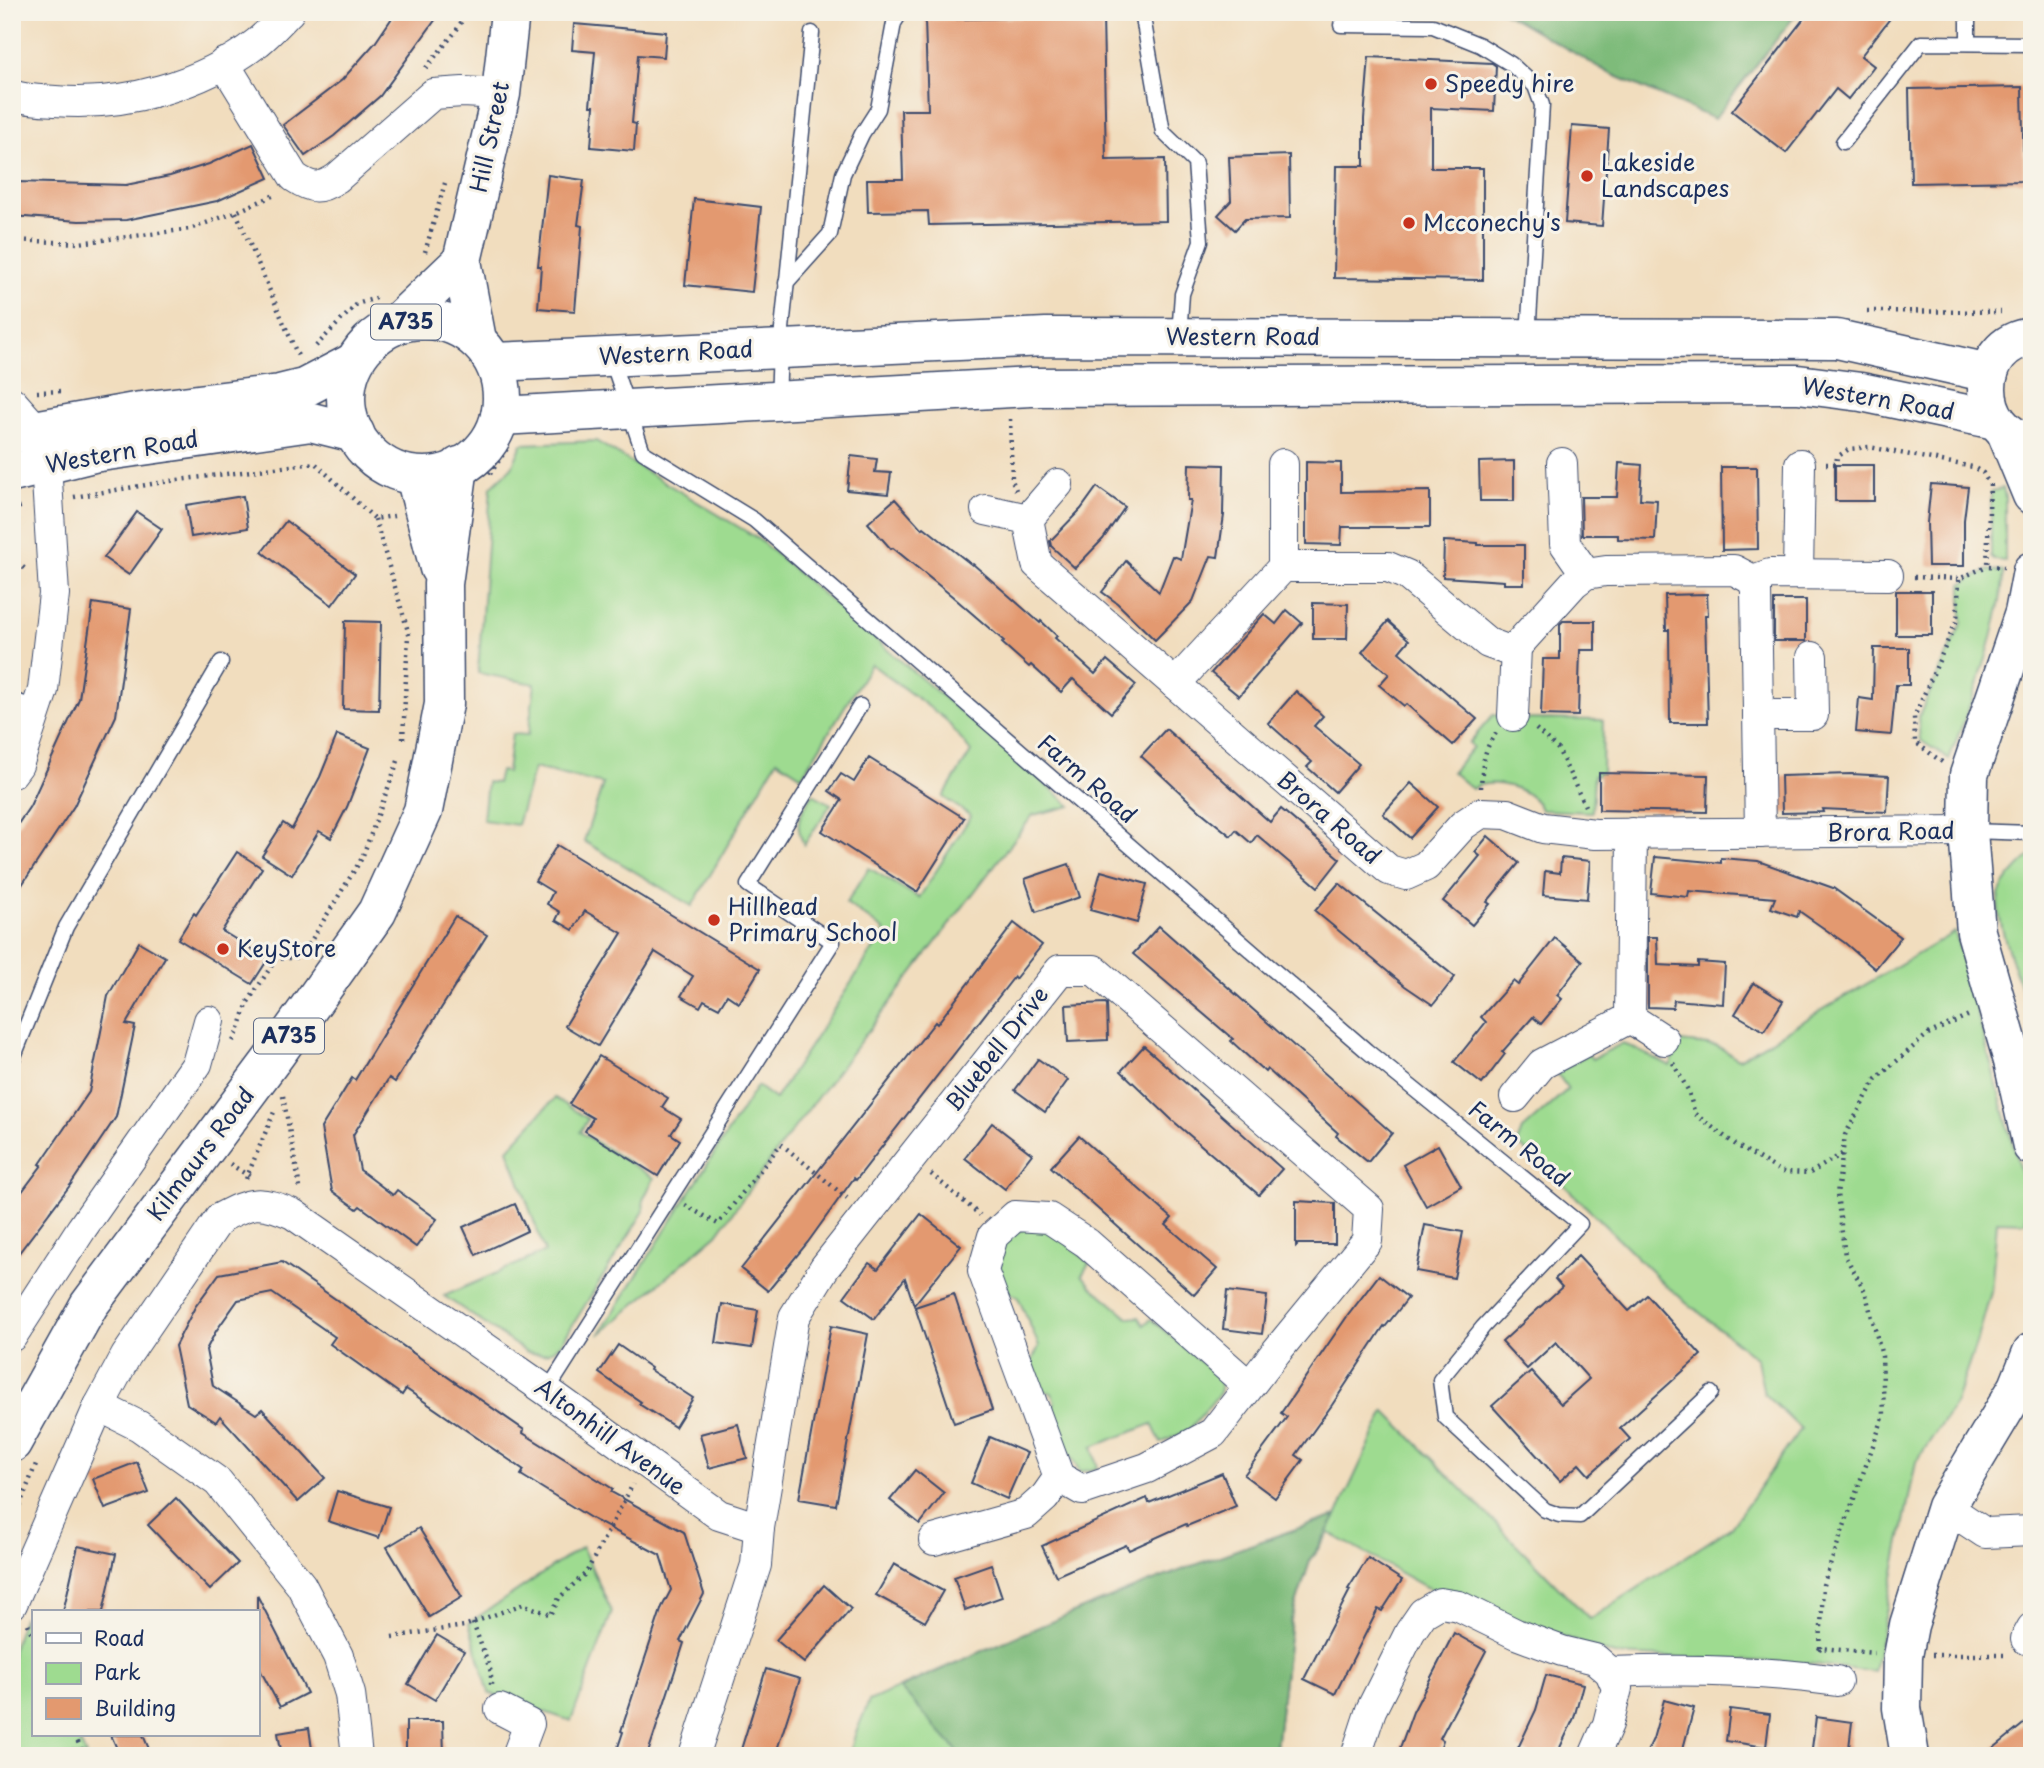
<svg xmlns="http://www.w3.org/2000/svg" width="2044" height="1768" font-family="'Playpen Sans',sans-serif">
  <rect width="100%" height="100%" fill="#f7f3e8"/>
  <filter id="ink" filterUnits="userSpaceOnUse"><feTurbulence type="fractalNoise" baseFrequency=".0143" numOctaves="2"/><feDisplacementMap in="SourceGraphic" scale="14" xChannelSelector="R" yChannelSelector="G"/><feConvolveMatrix kernelMatrix="1 2 1 2 8 2 1 2 1" color-interpolation-filters="sRGB"/></filter>
  <filter id="wash" filterUnits="userSpaceOnUse"><feTurbulence type="fractalNoise" baseFrequency=".00686" numOctaves="4" result="noise"/><feDisplacementMap in="SourceGraphic" scale="28" xChannelSelector="R" yChannelSelector="G"/><feGaussianBlur stdDeviation="1.57" result="paint"/><feColorMatrix in="noise" values="0 0 0 0 0 0 0 0 0 0 0 0 0 0 0 0 0 1.4 0 .05"/><feComposite in="paint" operator="in"/></filter>
  <g filter="url(#wash)">
    <rect width="100%" height="100%" fill="#f1ddbe"/>
    <g fill="#9edb90" stroke="#5c8577" stroke-width="2">
      <path d="M596,441l161,97 314,268 -38,9 -248,325 -68,94 -118,101 158,-249 18,13 110,-168 -39,-28 23,-35 50,30 52,-82 -28,-19 28,-45 -26,-33 -74,-55 -69,112 -25,-16 -85,146 -108,-65 19,-57 -69,-16 -17,57 -34,-5 4,-38 10,1 3,-12 7,1 5,-38 16,1 7,-51 -57,-11 13,-186 21,-20 10,-23z"/>
      <path d="M2003,488l2,10v63l-11,-1 -3,-3v-65z"/>
      <path d="M1987,570l17,2c-6,66 -31,125 -55,187l-29,-19 -2,-22 44,-95v-39z"/>
      <path d="M1493,715l8,1 1,3 101,1 -1,54 -8,1 -2,37 -51,-2c-7,-22 -52,-34 -69,-21l-20,-17 21,-25 -4,-4z"/>
      <path d="M813,794l18,10 -27,41c-11,-25 -4,-30 9,-51z"/>
      <path d="M2029,857h3v163c-9,-28 -35,-93 -34,-120 1,-14 21,-34 31,-43z"/>
      <path d="M1955,932l70,257 1,33 -29,-1 -6,71 -12,43 -23,67 -40,60 -42,210 -69,-9 -191,-8 -188,-68 -97,-54 -19,28 -19,59 -16,136h-426l6,-21 14,-34c153,-69 308,-134 467,-185l49,-105 205,208 140,-91 71,-99 -37,-35 -7,-35 -93,-75 -104,-103 -43,-38 5,-13 46,-41 -11,-16 31,-19 4,5 31,-16 47,23 11,-24 36,4 22,13z"/>
      <path d="M555,1098l33,21 -8,13 74,46 -11,22 1,11 -82,131c-11,13 -20,13 -36,10l-82,-56 101,-44 -37,-103z"/>
      <path d="M1032,1225l21,5 36,33 -7,12 9,11 38,32 10,-1 5,8 7,-6 64,55 5,7v12l-31,37 -28,13 -9,-19 -60,23 6,21 -18,4 -14,-24h-8l-10,-40 7,-5 -3,-10 -16,-4 -7,-21 10,-22 -21,-49 -17,-7c-8,-36 -6,-52 31,-65z"/>
      <path d="M582,1547l30,65 -41,109 -82,-28 -20,-70z"/>
      <path d="M23,1618l10,22v95h44l9,21h-74v-105z"/>
    </g>
    <g fill="#7ebb7a" stroke="#4c756c" stroke-width="2">
      <path d="M1503,12h295l-84,107 -105,-46z"/>
      <path d="M1336,1516l-26,45 -19,59 -16,136h-313l-62,-68c142,-65 288,-124 436,-172z"/>
    </g>
    <g id="blocks">
      <g fill="#e3996f">
        <path d="M396,12h45l-61,84 -46,40 -29,20 -22,-31 59,-45 33,-37z"/>
        <path d="M1809,12h86l-34,44 13,10 -26,33 -12,-10 -50,64 -54,-42z"/>
        <path d="M1103,16l3,144 59,-1 1,62 -237,4 -1,-14 -60,1 -1,-33h36l-2,-69h27l-3,-90z"/>
        <path d="M574,24l92,8 -2,25 -26,-2 -6,68 4,1 -2,27 -43,-4 3,-41h-4l5,-54 -23,-2z"/>
        <path d="M1369,57l123,6 4,3 -2,45 -63,-3v60h52v112l-149,-2 2,-112h28v-47z"/>
        <path d="M2022,87l2,94 -113,2 -2,-94z"/>
        <path d="M1572,126l37,3 -7,97 -37,-3z"/>
        <path d="M253,144l16,34 -52,23 -91,19 -47,1 -67,-5 4,-34 110,3 44,-9 39,-12z"/>
        <path d="M1289,155l1,63 -45,1 -10,11 -17,-15 13,-14 -2,-44z"/>
        <path d="M548,175l36,5 -6,45 4,1 -7,85 -37,-3 3,-42h-3z"/>
        <path d="M694,199l67,8 -9,85 -67,-7z"/>
        <path d="M851,456l26,3 -2,13 16,1 -3,21 -41,-4z"/>
        <path d="M1514,461v40h-34l-1,-39z"/>
        <path d="M1306,462l35,1v29l89,-1v36h-88l-1,18 -35,-1z"/>
        <path d="M1619,463l23,2 -2,34 17,1 -2,40 -37,-1v-4h-36l-1,-38h36z"/>
        <path d="M1189,464l35,1 -1,50h1l-6,42 -7,-1 -18,45 -38,39 -38,-37 -15,-11 24,-31 33,31 14,-36 8,3 10,-59h-3z"/>
        <rect x="1835" y="465" width="39" height="36"/>
        <path d="M1721,467h36l1,82 -36,1z"/>
        <path d="M1931,484l37,3 -4,33v46h-36l-1,-43z"/>
        <path d="M1097,487l28,20 -22,32 -28,29 -24,-22 -1,-5 31,-32z"/>
        <path d="M243,496l5,32 -57,9 -5,-32z"/>
        <path d="M895,499l27,30 2,-2 48,38 1,-1 67,59 1,-2 16,15 -2,2 40,36 12,-14 29,25 -25,28 -38,-34 -12,13 -30,-27 -2,2 -27,-24 2,-2 -52,-45 -59,-48 -2,1 -23,-26z"/>
        <path d="M137,512l25,17 -33,46 -25,-17z"/>
        <path d="M286,521l69,53 -23,31 -70,-53z"/>
        <path d="M1444,541l34,2v2h46v39h-20v-3l-61,-4z"/>
        <rect x="1896" y="591" width="36" height="44"/>
        <path d="M1707,594l1,21h-3l3,108h-38l-1,-93h-3l-1,-35z"/>
        <rect x="1774" y="600" width="32" height="41"/>
        <path d="M93,603l38,6 -15,107 -42,90 -62,94v-67l18,-27 49,-107z"/>
        <path d="M1313,603l35,1 -1,35h-34z"/>
        <path d="M1287,610l15,13 -63,73 -28,-23 53,-59 12,10z"/>
        <path d="M345,621l36,1 -2,88 -36,-1z"/>
        <path d="M1388,621l21,19 -10,12 78,67 -24,26 -47,-41 -2,2 -25,-21 10,-11 -27,-22z"/>
        <path d="M1563,621h32v29h-15l-2,66 -37,-1 2,-56h17v-35z"/>
        <path d="M1874,648h35v37h-13l-5,50 -35,-3 3,-34 14,2z"/>
        <path d="M1296,691l27,25 -9,10 45,38 -24,28 -28,-25 5,-5 -44,-39z"/>
        <path d="M1166,729l104,93 11,-13 59,50 -22,28 -61,-52 -6,8 -15,-13 -5,6 -31,-25 -59,-55z"/>
        <path d="M337,735l33,13 -23,59 -16,31 -12,-7 -27,44 -30,-19 21,-33 9,6 28,-52z"/>
        <path d="M869,758l95,60 -47,74 -95,-61 20,-31 -13,-9 12,-17 13,8z"/>
        <path d="M1599,773l109,2 -1,37 -108,-2z"/>
        <path d="M1851,774l38,2 -2,36 -64,-3 1,3 -42,1 -1,-37z"/>
        <path d="M1411,783l27,24 -28,31 -27,-24z"/>
        <path d="M1488,836l31,27 -32,39 3,2 -18,21 -29,-24 37,-45 -5,-4z"/>
        <path d="M557,845l203,124 -21,34 -12,-8 -8,13 -15,-8 -4,7 -19,-11 12,-20 -38,-24 -57,94 -33,-20 57,-93 -37,-22 -12,19 -17,-10 4,-8 -13,-8 6,-12 -18,-11z"/>
        <path d="M237,852l25,16 -40,63 46,28 -16,25 -74,-45 16,-26 2,2z"/>
        <path d="M1655,857l66,6v-5l37,3 75,27 68,49 -26,32 -30,-26 -46,-32 -2,6 -26,-9 4,-10 -86,-7 -1,6 -37,-4z"/>
        <path d="M1561,858l29,3 -3,38 -44,-4 2,-24 15,2z"/>
        <path d="M1069,864l11,33 -44,15 -11,-33z"/>
        <path d="M1101,871l46,13 -10,39 -47,-13z"/>
        <path d="M1339,883l116,94 -22,28 -28,-19 -90,-75z"/>
        <path d="M455,916l32,19 -92,147 -6,-4 -36,57 7,35 33,25 4,-5 40,29 -21,28 -56,-41 -3,3 -25,-18 -11,-63 31,-50 3,2z"/>
        <path d="M1014,923l28,22 -27,34 -1,-2 -158,203 -2,-2 -46,64 -40,49 -27,-22 194,-247 2,2z"/>
        <path d="M1159,926l233,207 -24,29 -32,-26 2,-3 -71,-64 -2,3 -34,-31 2,-2 -100,-85z"/>
        <path d="M1648,937h9l1,28 40,2v-5l27,2 -2,40 -49,-4 -1,8 -25,-1z"/>
        <path d="M1555,938l28,23 -26,34 5,4 -21,25 -8,-7 -31,35 3,2 -23,30 -28,-22 32,-40 -5,-5 32,-36 5,4z"/>
        <path d="M139,942l26,15 -39,67 9,2 -19,91 -45,67 -59,78v-57l30,-40 -2,-1 49,-72 19,-96z"/>
        <path d="M1754,983l29,18 -19,30 -29,-17z"/>
        <path d="M1105,1003l2,1 1,36 -40,2 -2,-37z"/>
        <path d="M1144,1046l138,123 -23,26 -87,-75 -51,-49z"/>
        <path d="M599,1056l69,42 -6,9 19,12 -10,15 9,6 -22,36 -73,-45 8,-13 -24,-14z"/>
        <path d="M1038,1059l30,21 -23,32 -30,-22z"/>
        <path d="M992,1123l40,31 -27,35 -40,-31z"/>
        <path d="M1079,1136l93,82 -6,7 51,44 -23,26 -143,-128z"/>
        <path d="M1438,1145l23,41 -35,20 -23,-41z"/>
        <path d="M1296,1201l37,2 -1,1 3,-1v41h-37l-2,2z"/>
        <path d="M515,1204l12,27 -51,24 -13,-28z"/>
        <path d="M921,1214l40,32 -47,59 -9,-27 -31,41 -30,-22 25,-34 9,6z"/>
        <path d="M1425,1225l38,7 -9,46 -38,-7z"/>
        <path d="M1578,1256l51,55 18,-16 54,60 -81,73 10,11 -41,36 -10,-11 -19,17 -68,-75 39,-35 30,33 28,-25 -33,-37 -29,27 -25,-27 60,-55 -7,-8z"/>
        <path d="M282,1262l242,168 -1,3 90,56 -2,3 73,40 20,62 -24,47 4,2 -37,113h-32l8,-24 -2,-1 41,-124 9,-17 -11,-35 -66,-35 -73,-45 3,-5 -118,-81 -4,6 -72,-51 5,-7 -63,-44 -34,7 -22,31 -10,19 7,36 43,28 6,-5 63,69 -27,24 -78,-86 -4,6 -29,-18 -12,-58 20,-39 24,-33z"/>
        <path d="M1379,1275l29,23 -23,29 -1,-1 -52,79 -36,50 7,5 -28,38 -31,-23 43,-58 -6,-4 65,-95z"/>
        <path d="M1227,1291l40,5 -5,38 -39,-5z"/>
        <path d="M954,1294l38,116 -38,13 -39,-116z"/>
        <path d="M722,1304l36,6 -6,38 -36,-5z"/>
        <path d="M831,1326l37,8 -32,171 -37,-6z"/>
        <path d="M618,1345l33,23 -1,2 43,28 -18,29 -36,-23 2,-2 -42,-29z"/>
        <path d="M738,1424l9,34 -38,10 -9,-34z"/>
        <path d="M990,1437l37,16 -20,46 -36,-16z"/>
        <path d="M137,1462l12,31 -44,16 -12,-30z"/>
        <path d="M915,1470l29,23 -24,31 -30,-24z"/>
        <path d="M1222,1473l14,33 -49,20 -1,-2 -57,26 -3,-5 -70,31 -14,-30 105,-48 2,5z"/>
        <path d="M337,1491l52,16 -10,31 -51,-17z"/>
        <path d="M176,1498l62,65 -28,27 -62,-65z"/>
        <path d="M419,1528l43,69 -33,20 -42,-70z"/>
        <path d="M78,1546l38,8 -13,58h-40z"/>
        <path d="M1368,1558l34,22 -20,31 -4,-2 -43,85 -31,-15 46,-89 -2,-1z"/>
        <path d="M894,1564l49,27 -18,31 -49,-27z"/>
        <path d="M991,1564l11,33 -37,13 -11,-33z"/>
        <path d="M824,1585l27,24 -47,54 -28,-23z"/>
        <path d="M257,1595l50,98 -27,14 -23,-43z"/>
        <path d="M1454,1633l32,18 -46,87 3,2 -5,16h-41l16,-44z"/>
        <path d="M437,1635l27,16 -29,49 -27,-16z"/>
        <path d="M766,1669l34,10 -25,77h-36z"/>
        <path d="M1546,1675l37,9 -9,34 -18,38h-23l-15,-8 18,-38z"/>
        <path d="M1664,1700l30,8 -13,48h-36l8,-17z"/>
        <path d="M1730,1709l40,5 -4,33 -40,-6z"/>
        <path d="M1816,1717l36,5 -4,34h-37z"/>
        <path d="M2032,1717v39h-48z"/>
        <path d="M406,1721h37l1,35h-38z"/>
        <path d="M309,1728l4,28h-31l-4,-23z"/>
        <path d="M111,1735h32l9,21h-32z"/>
      </g>
    </g>
  </g>
  <g filter="url(#ink)">
    <use href="#blocks" fill-opacity="0" stroke="#3b496c" stroke-width="2"/>
    <g fill="none" stroke-linecap="round" stroke-linejoin="round">
      <g stroke="#3b496c" stroke-width="17">
        <g id="lane">
          <path d="M1142,12l21,120 32,31 6,78 -19,53 -3,41"/>
          <path d="M1341,25l92,1 47,19 31,19 24,22 7,19 -14,232"/>
          <path d="M1968,43v-31"/>
          <path d="M1843,142l78,-99 111,1"/>
          <path d="M786,283l44,-49 13,-60 19,-40 16,-25 16,-86 7,-11"/>
          <path d="M611,358l32,94 111,68 613,531 213,173 -97,103 -43,53 5,37 100,93 14,5 21,1 131,-123"/>
          <path d="M778,401l2,-52 32,-316"/>
          <path d="M12,700l25,8"/>
          <path d="M1969,831l63,2"/>
          <path d="M12,1061l54,-134 155,-265"/>
          <path d="M547,1391l286,-449 -85,-57 112,-179"/>
        </g>
      </g>
      <g stroke="#3b496c" stroke-width="32">
        <g id="street">
          <path d="M224,63l70,114c18,12 25,13 43,1l96,-84 30,-2 38,2"/>
          <path d="M12,95c13,5 29,5 43,6 69,6 148,-16 203,-59 11,-9 21,-20 31,-30"/>
          <path d="M12,402l24,27 10,35 8,130 -11,96 -25,75 -6,8"/>
          <path d="M1562,463l3,81 21,30"/>
          <path d="M986,510l42,9 9,45 352,306 17,5 20,-9 37,-41 18,-12 26,1 36,14 52,6 373,-3"/>
          <path d="M1028,519l30,-35"/>
          <path d="M1283,567v-103"/>
          <path d="M1798,573l2,-109"/>
          <path d="M1753,580l3,10 4,243"/>
          <path d="M1175,684l108,-117h105l19,8 81,68 19,7 9,-3 58,-64 12,-9 20,-3 128,-1 19,10 17,-6 118,1"/>
          <path d="M1758,715h55l-1,-58"/>
          <path d="M1513,716l3,-69"/>
          <path d="M1632,833l-2,185 34,22"/>
          <path d="M1515,1097l27,-33 88,-46"/>
          <path d="M12,1336l70,-108 115,-164 12,-43"/>
          <path d="M99,1406l40,20 79,56 83,103 37,71 12,38 7,62"/>
          <path d="M1946,1507l39,26 47,-2"/>
          <path d="M759,1528l35,-211 31,-50 235,-297h34l275,239 -2,32 -91,111 -63,81 -66,35 -65,22 -23,-13 -76,-206 10,-35 22,-20 34,2 38,25 162,143"/>
          <path d="M934,1540l92,-26 19,-17 14,-20"/>
          <path d="M12,1604l87,-198 27,-50 94,-138c32,-17 40,-18 73,-4l254,177 172,124 40,13 -3,37 -62,191"/>
          <path d="M2026,1639l6,-11"/>
          <path d="M1610,1672c76,-3 152,-2 227,9"/>
          <path d="M500,1709l29,15 -12,32"/>
          <path d="M1356,1756l15,-46 39,-78 13,-19 17,-10 19,3 57,28 46,17 33,8 15,13 7,16 -9,36 -14,32"/>
        </g>
      </g>
      <g stroke="#3b496c" stroke-width="41">
        <g id="secondary">
          <path d="M2032,337c-60,6 -60,95 0,106"/>
          <path d="M494,362l552,-25 791,2 152,34"/>
          <path d="M500,416l531,-29 767,-3 63,8 134,28"/>
          <path d="M2006,432l26,63"/>
          <path d="M12,434l129,-23 139,-17 24,-6 50,-26"/>
          <path d="M12,473l81,-20 218,-31 44,11"/>
          <path d="M2032,571l-8,42 -55,162 -1,56 8,101 37,129 19,85"/>
          <path d="M1910,1756l-8,-48 1,-52 6,-31 37,-118 72,-120 14,-35"/>
        </g>
      </g>
      <g stroke="#3b496c" stroke-width="41">
        <g id="primary">
          <circle cx="424" cy="398" r="78"/>
          <path d="M396,324l66,-63"/>
          <path d="M477,340l-15,-79 39,-167 9,-82"/>
          <path d="M415,476l24,92"/>
          <path d="M12,1443l77,-138 187,-251 101,-142 46,-101 21,-107 -1,-120 16,-118"/>
        </g>
      </g>
      <g stroke="#3b496c" stroke-width="4.5" stroke-dasharray="2 5" stroke-linecap="butt">
        <path d="M426,68l30,-37 11,-19"/>
        <path d="M236,212l62,144"/>
        <path d="M12,240l67,3 111,-14 46,-17 41,-18"/>
        <path d="M425,252l20,-69"/>
        <path d="M1867,311l134,1"/>
        <path d="M316,346l41,-42 19,-6"/>
        <path d="M37,392l26,-1"/>
        <path d="M1010,419l2,61 4,10"/>
        <path d="M1826,464h10l1,-7 12,-8 20,-2 104,20 10,6 6,11"/>
        <path d="M490,474l18,-27"/>
        <path d="M1990,484l-3,82 17,1"/>
        <path d="M74,497l96,-16 145,-18 60,56 19,-3"/>
        <path d="M12,509l12,-3"/>
        <path d="M375,519l35,119"/>
        <path d="M12,558l13,11"/>
        <path d="M1914,577l45,2 28,-13"/>
        <path d="M1536,729l22,20 27,57"/>
        <path d="M403,739l5,-104"/>
        <path d="M1942,762l-27,-20 -1,-25 43,-97 2,-41"/>
        <path d="M1481,788c1,-21 2,-38 15,-55"/>
        <path d="M233,1041l5,-9 10,-30 28,-43 25,-2 61,-99 36,-97"/>
        <path d="M1673,1063l15,27 7,24 41,31 46,27 28,1 32,-19"/>
        <path d="M283,1096l17,92"/>
        <path d="M230,1164l19,12"/>
        <path d="M931,1174l49,41"/>
        <path d="M246,1179l28,-67"/>
        <path d="M685,1205l33,19 63,-80 66,54"/>
        <path d="M12,1525l24,-61"/>
        <path d="M473,1623l18,49v13"/>
        <path d="M28,1624l5,13"/>
        <path d="M392,1637l72,-11 59,-22 28,11 8,-17 27,-25 47,-89"/>
        <path d="M1820,1648l3,-63 61,-170 -2,-59 -17,-65 -20,-35 -8,-62 8,-59 31,-56 52,-45 41,-19"/>
        <path d="M1819,1650l1,-2 54,5"/>
        <path d="M1932,1655h75"/>
        <path d="M75,1735l9,21"/>
      </g>
      <use href="#lane" stroke="#fff" stroke-width="14"/>
      <use href="#street" stroke="#fff" stroke-width="30"/>
      <use href="#secondary" stroke="#fff" stroke-width="38"/>
      <use href="#primary" stroke="#fff" stroke-width="38"/>
    </g>
  </g>
  <g fill="#c8321e" stroke="#f7f3e8" stroke-width="2.5">
    <circle cx="1431" cy="84" r="7"/>
    <circle cx="1587" cy="176" r="7"/>
    <circle cx="1409" cy="223" r="7"/>
    <circle cx="714" cy="920" r="7"/>
    <circle cx="223" cy="949" r="7"/>
  </g>
  <g text-anchor="middle" stroke-width="6" stroke-linejoin="round" paint-order="stroke">
    <g fill="#f7f3e8" stroke="#5d6a87" stroke-width="2">
      <rect x="371" y="304.5" width="70" height="35" rx="5"/>
      <rect x="254" y="1018.5" width="70" height="35" rx="5"/>
    </g>
    <g font-size="21" font-weight="bold" fill="#1b2f5e">
      <text x="406" y="329">A735</text>
      <text x="289" y="1043">A735</text>
    </g>
    <g font-size="23" fill="#1b2f5e" stroke="#f7f3e8" text-anchor="start">
      <text x="1445" y="92">Speedy hire</text>
      <text x="1601" y="171">Lakeside<tspan x="1601" dy="26">Landscapes</tspan></text>
      <text x="1423" y="231">Mcconechy's</text>
      <text x="728" y="915">Hillhead<tspan x="728" dy="26">Primary School</tspan></text>
      <text x="237" y="957">KeyStore</text>
    </g>
    <g font-size="23" fill="#1b2f5e" stroke="#f7f3e8">
      <text transform="translate(490 137) rotate(-78)" y="8">Hill Street</text>
      <text x="1243" y="345">Western Road</text>
      <text transform="translate(676 353) rotate(-3)" y="8">Western Road</text>
      <text transform="translate(1878 399) rotate(10)" y="8">Western Road</text>
      <text transform="translate(122 452) rotate(-10)" y="8">Western Road</text>
      <text transform="translate(1087 779) rotate(41)" y="8">Farm Road</text>
      <text transform="translate(1329 818) rotate(41)" y="8">Brora Road</text>
      <text transform="translate(1891 832) rotate(-1)" y="8">Brora Road</text>
      <text transform="translate(997 1049) rotate(-52)" y="8">Bluebell Drive</text>
      <text transform="translate(1519 1144) rotate(39)" y="8">Farm Road</text>
      <text transform="translate(201 1154) rotate(-53)" y="8">Kilmaurs Road</text>
      <text transform="translate(610 1437) rotate(36)" y="8">Altonhill Avenue</text>
    </g>
  </g>
  <rect width="2044" height="1768" fill="none" stroke="#f7f3e8" stroke-width="42"/>
  <rect x="32" y="1610" width="228" height="126" fill="#f7f3e8" stroke="#9fa5b1" stroke-width="2"/>
  <rect x="46" y="1633" width="35" height="10" fill="#ffffff" stroke="#9fa5b1" stroke-width="2"/>
  <text x="94" y="1646" font-size="21" fill="#1b2f5e">Road</text>
  <rect x="46" y="1663" width="35" height="21" fill="#9edb90" stroke="#9fa5b1" stroke-width="2"/>
  <text x="94" y="1680" font-size="21" fill="#1b2f5e">Park</text>
  <rect x="46" y="1698" width="35" height="21" fill="#e3996f" stroke="#9fa5b1" stroke-width="2"/>
  <text x="94" y="1716" font-size="21" fill="#1b2f5e">Building</text>
</svg>
